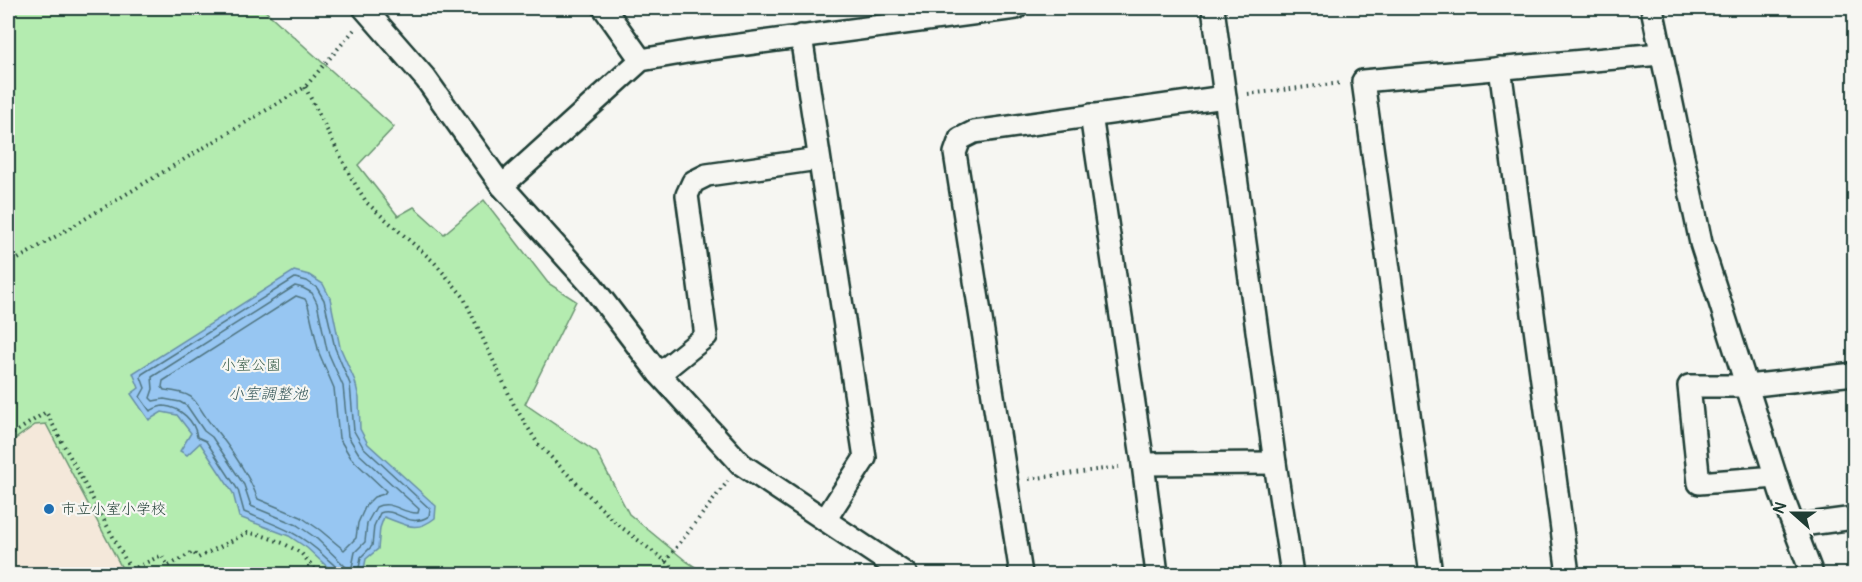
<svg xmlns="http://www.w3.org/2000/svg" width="1862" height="582" font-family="Pangolin,'Klee One',sans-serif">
  <rect width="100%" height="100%" fill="#f6f6f2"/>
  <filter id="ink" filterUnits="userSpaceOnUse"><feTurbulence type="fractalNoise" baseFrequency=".0167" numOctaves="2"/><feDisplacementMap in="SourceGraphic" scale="12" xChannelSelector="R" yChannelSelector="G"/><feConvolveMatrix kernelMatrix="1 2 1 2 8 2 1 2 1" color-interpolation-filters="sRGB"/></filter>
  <g filter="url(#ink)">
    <path fill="#f4e8da" d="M46,424l79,150h-117v-130l27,-19z"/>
    <path fill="#b4ecb0" stroke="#6a9472" stroke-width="1.5" d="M8,8h254l132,119 -36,38 40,51 16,-9 30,27 40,-34 64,83 28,18 -51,103 72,49 32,61 57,47 20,13h-581l-79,-150 -11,1 -27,19z"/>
    <path fill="#97c6f2" stroke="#678fa6" stroke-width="1.5" d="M294,271l15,4 14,9 7,14 10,49 15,34 4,17 1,31 8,15 68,62 -1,12c-20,16 -30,6 -51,-1l-4,11 -2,21 -12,10 -3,15h-28l-28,-26 -18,-12 -50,-19 -6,-24 -33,-50 -13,12 -7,-4 11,-18 -14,-18 -15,-3 -13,8 -18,-26 8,-6 -6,-15z"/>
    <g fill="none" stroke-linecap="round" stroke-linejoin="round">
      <g stroke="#4f7480" stroke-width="1.5">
        <path d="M295,286l8,2 9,5 5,10 10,47 16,36 5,50 11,18 60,55 -1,4c-16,1 -27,-14 -42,-6l-9,16 -2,19 -10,10 -3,15 -3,3 -33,-32 -19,-13 -46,-19 -7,-21 -32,-48 -8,-6 -17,-25 -7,-4 -16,-3 -11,2 -3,-3 3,-9 -1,-12z"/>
        <path d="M296,296l9,3 3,6 11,48 15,35 5,50 12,20 35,33 -2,3 -10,3 -8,8 -8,18 -2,15 -12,12 -24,-20 -19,-13 -43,-18c-11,-28 -28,-52 -47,-75 -7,-8 -12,-20 -20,-27 -8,-5 -18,-6 -27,-7l-2,-3 1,-6z"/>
        <path d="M339,574c-1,-8 -9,-12 -15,-18 -25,-24 -48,-31 -80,-44l-6,-22 -32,-49 -9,-4c-2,-16 -17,-30 -33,-31 -5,0 -10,3 -14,5l-10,-14 5,-9 -4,-11 1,-3 153,-96 12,3 10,7 7,12 11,48 15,36 4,47 9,16 67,62 -1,7c-22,14 -32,-10 -49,-3l-6,13 -2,20 -11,11 -3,17"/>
      </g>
      <g stroke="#1f3d34" stroke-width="26">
        <g id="minor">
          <path d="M364,8l62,71 76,107 90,100 67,88 82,90 165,110"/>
          <path d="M604,8l37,52"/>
          <path d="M1213,8l62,455 17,111"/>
          <path d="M1652,8l49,235 80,250 31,81"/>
          <path d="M801,36l64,422 -40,62"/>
          <path d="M1500,68l68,506"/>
          <path d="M1091,115l52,349 14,110"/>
          <path d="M502,186l139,-126 46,-8 329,-44"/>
          <path d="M659,374l47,-38 -19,-141 6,-13 14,-7 111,-16"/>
          <path d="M1143,464l132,-1"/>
          <path d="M1776,477l-77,6 -10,-97h58l107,-12"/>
          <path d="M1794,526l60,-8"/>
          <path d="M1021,574l-66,-421 5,-14 14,-7 251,-35"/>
          <path d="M1431,574l-68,-493 297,-27"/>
        </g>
      </g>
      <g stroke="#1f3d34" stroke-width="4" stroke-dasharray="1.5 4.5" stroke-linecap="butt">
        <path d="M305,87l47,92 15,24 67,59 29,34 51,109 24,39 78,79 66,51"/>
        <path d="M1248,94l94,-11"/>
        <path d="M8,265l297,-178 49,-57"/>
        <path d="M8,437l38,-25 87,162"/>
        <path d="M1029,479l90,-12"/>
        <path d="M665,562l63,-81"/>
        <path d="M131,570l31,-15 6,11 25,-14 5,6 49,-25 11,1 25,9 18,10 18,21"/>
      </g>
      <use href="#minor" stroke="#f6f6f2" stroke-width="21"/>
    </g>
  </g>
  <circle fill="#1f6fb2" stroke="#f6f6f2" stroke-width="2" cx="49" cy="509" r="6"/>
  <g text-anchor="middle" stroke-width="4.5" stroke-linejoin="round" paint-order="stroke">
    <g font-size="15" fill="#3d604d" stroke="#f6f6f2">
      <text x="251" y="370">小室公園</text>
    </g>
    <g font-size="15" fill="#1f3d34" stroke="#f6f6f2" text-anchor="start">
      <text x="61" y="514">市立小室小学校</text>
    </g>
    <g font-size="16" font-style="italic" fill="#37585a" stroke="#f6f6f2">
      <text x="268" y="399">小室調整池</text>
    </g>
  </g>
  <rect width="1862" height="582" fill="none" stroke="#f6f6f2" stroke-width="30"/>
  <rect x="15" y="15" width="1832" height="552" fill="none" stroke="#1f3d34" stroke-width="2" filter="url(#ink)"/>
  <g transform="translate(1793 513) rotate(291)" stroke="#f6f6f2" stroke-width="4.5" paint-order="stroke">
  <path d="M0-4.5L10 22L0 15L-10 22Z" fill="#1f3d34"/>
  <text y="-9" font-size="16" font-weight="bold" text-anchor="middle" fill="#1f3d34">N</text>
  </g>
</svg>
